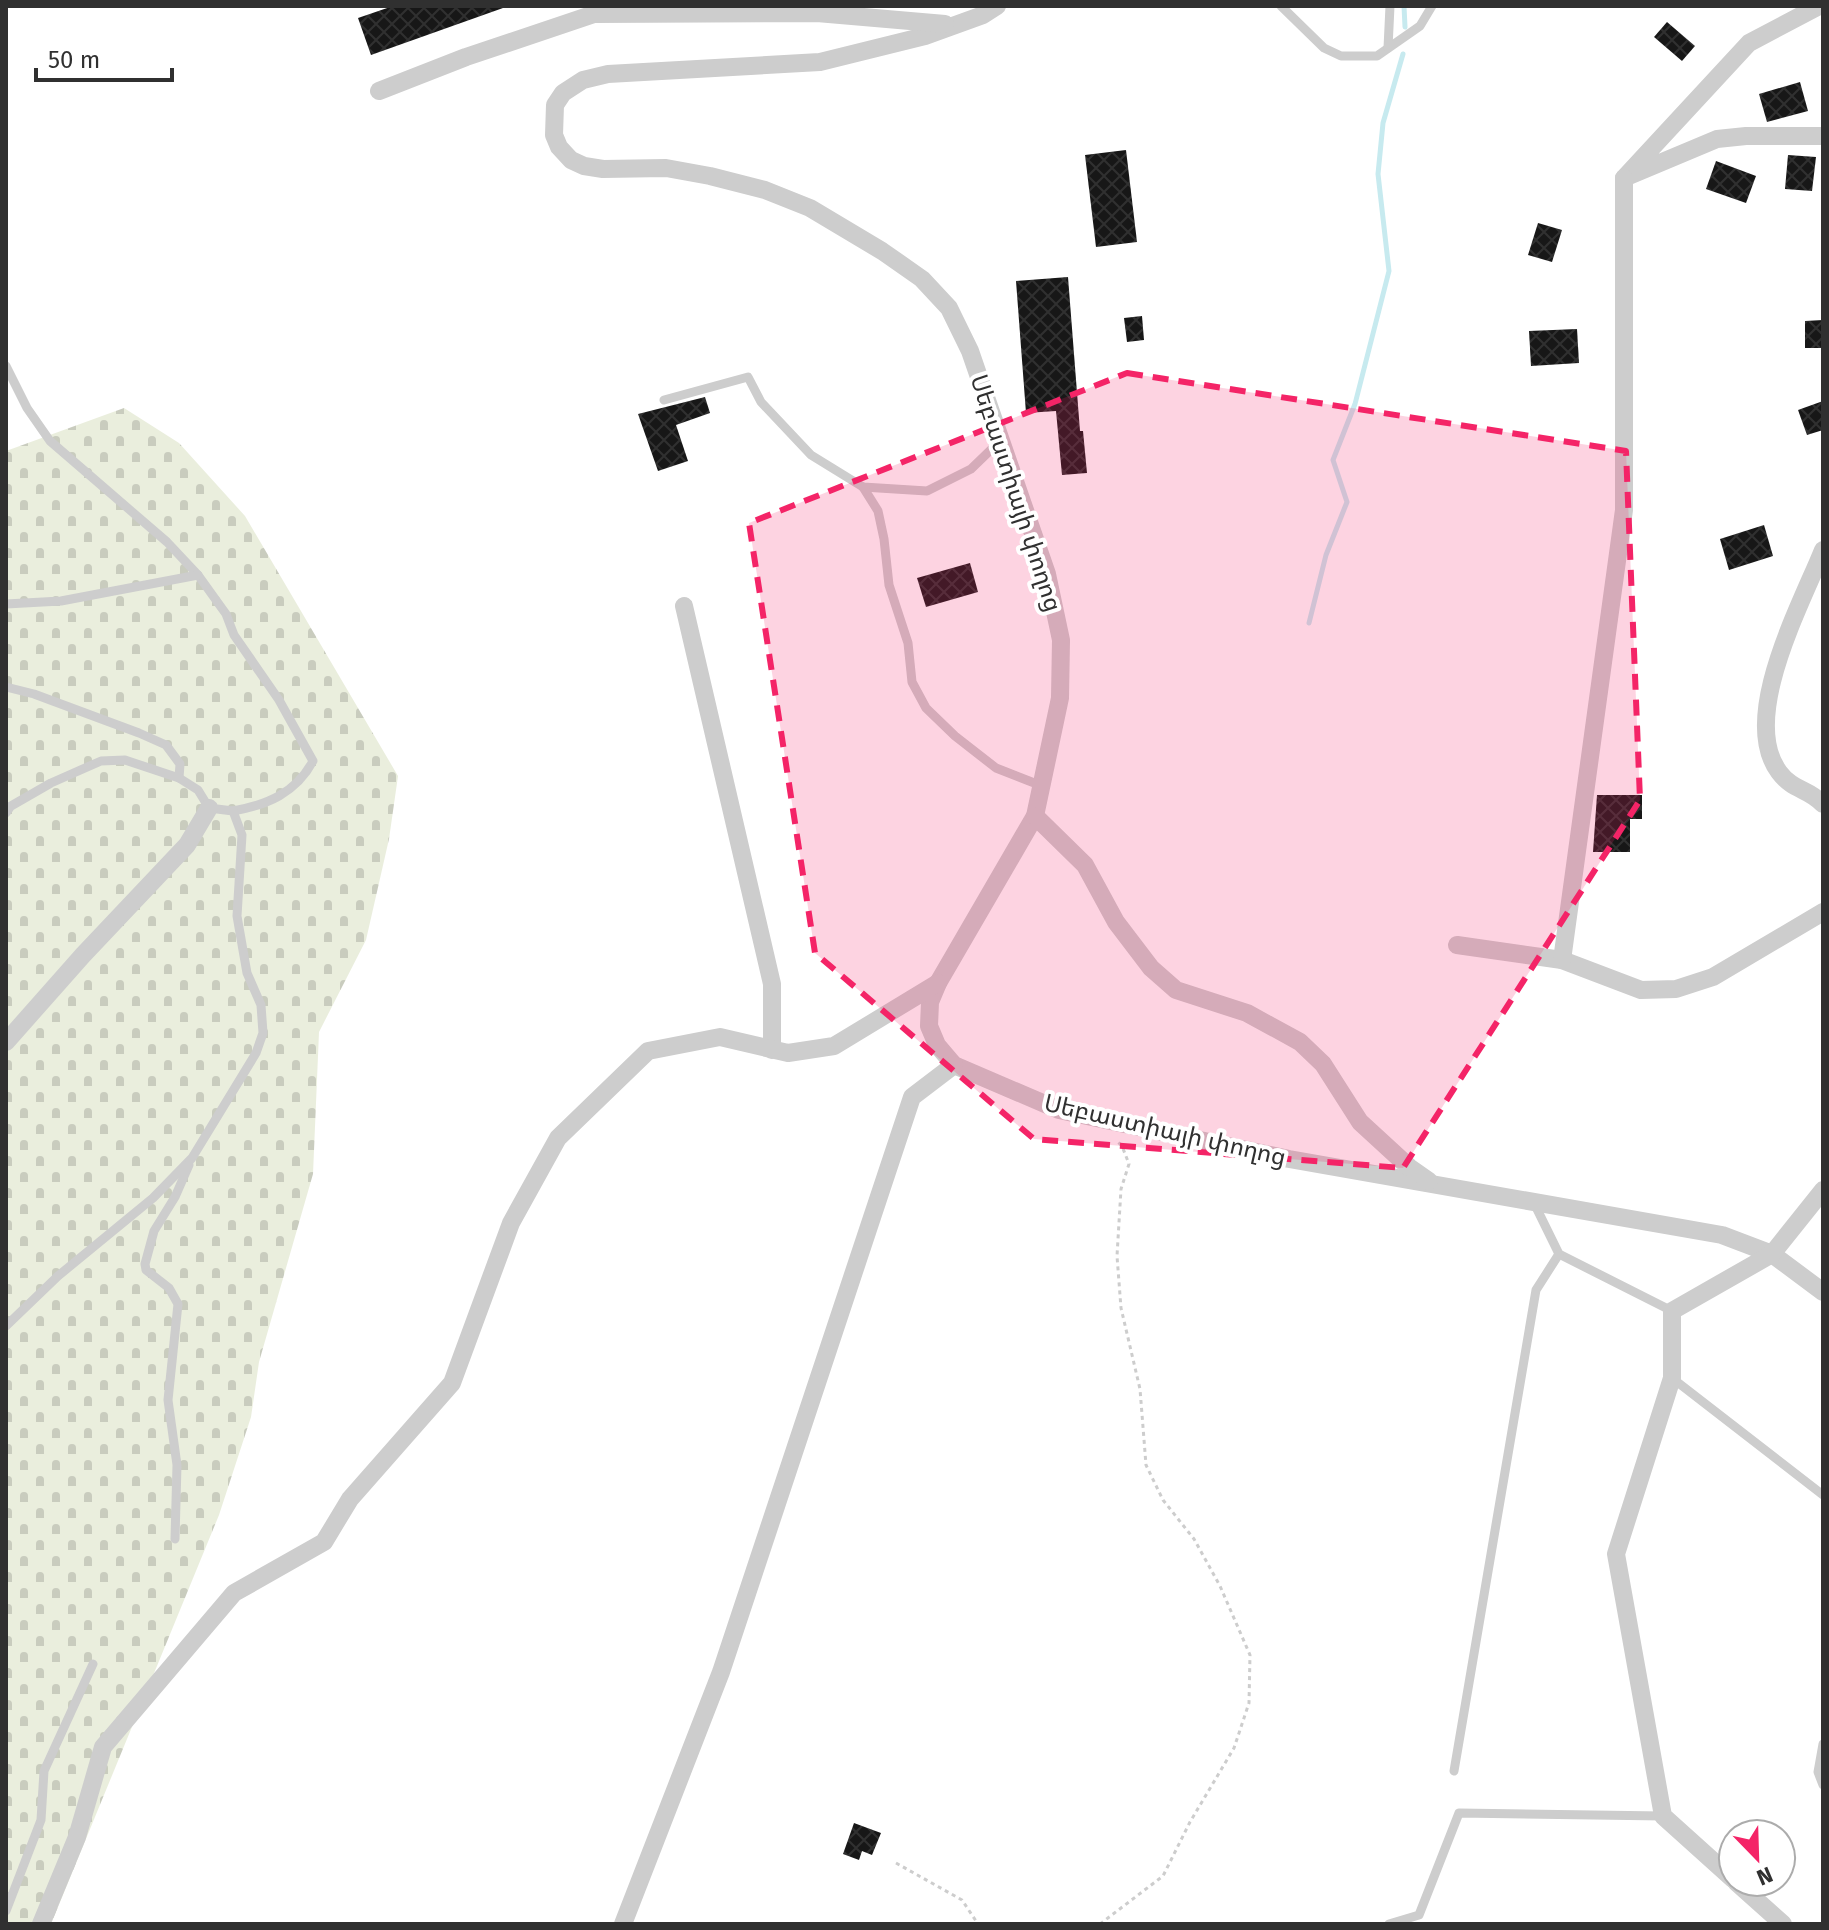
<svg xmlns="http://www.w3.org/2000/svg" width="1829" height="1930" font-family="'Fira Sans','Noto Sans Armenian',sans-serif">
  <defs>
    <pattern id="cemetery-stones" width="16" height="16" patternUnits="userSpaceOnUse" patternTransform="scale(2)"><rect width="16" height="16" fill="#eaeedd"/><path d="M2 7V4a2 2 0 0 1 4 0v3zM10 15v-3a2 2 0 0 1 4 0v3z" fill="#c9ccbe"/></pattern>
    <pattern id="building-cross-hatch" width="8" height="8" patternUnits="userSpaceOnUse" patternTransform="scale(2)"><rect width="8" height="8" fill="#171717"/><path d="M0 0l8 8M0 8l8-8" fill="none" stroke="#303030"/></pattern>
  </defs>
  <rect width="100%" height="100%" fill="#fff"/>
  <path fill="url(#cemetery-stones)" d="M124,408l55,35 66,73 153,260 -9,63 -23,101 -47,92 -6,142 -54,188 -8,55 -32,98 -168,409h-45v-1473z"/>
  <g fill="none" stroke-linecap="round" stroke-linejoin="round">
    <g stroke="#c7eaef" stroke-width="5">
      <path d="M1404,6l1,21"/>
      <path d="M1309,623l17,-68 21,-53 -14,-42 22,-56 34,-133 -11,-97 5,-51 20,-69"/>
    </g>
  </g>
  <g fill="url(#building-cross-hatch)">
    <path d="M393,6h109l1,2 -132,47 -13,-37z"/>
    <path d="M1667,22l28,24 -13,15 -28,-24z"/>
    <path d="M1800,82l8,29 -41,11 -8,-28z"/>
    <path d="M1126,150l11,92 -41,5 -11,-92z"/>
    <path d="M1788,155l28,2 -4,34 -27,-2z"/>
    <path d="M1716,161l40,15 -10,27 -40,-14z"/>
    <path d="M1538,223l24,7 -10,32 -24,-7z"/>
    <path d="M1068,277l12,154h3l4,42 -25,2 -6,-64 -30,2 -10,-132z"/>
    <path d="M1142,316l2,24 -17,2 -3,-24z"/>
    <path d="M1823,320v28h-18v-27z"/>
    <path d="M1577,329l2,34 -48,3 -2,-35z"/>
    <path d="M705,397l5,16 -34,12 12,36 -30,10 -20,-57z"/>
    <path d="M1823,401v29l-16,5 -9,-25z"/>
    <path d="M1764,525l9,31 -44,14 -9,-31z"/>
    <path d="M970,563l8,29 -52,15 -9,-29z"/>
    <path d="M1597,795h45v24h-12v33h-37z"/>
    <path d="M854,1823l27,10 -9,22 -10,-4 -3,9 -16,-6z"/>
  </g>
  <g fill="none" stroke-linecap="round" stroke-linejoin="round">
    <g stroke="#cdcdcd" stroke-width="3" stroke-dasharray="4 4" stroke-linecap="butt">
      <path d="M896,1863l66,37 16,24"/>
      <path d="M1100,1924l63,-48 27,-54 44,-74 15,-45 1,-48 -30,-69 -26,-47 -31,-39 -17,-35 -6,-76 -19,-81 -4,-52 4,-67 8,-25 -7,-18 -6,-6"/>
    </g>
    <g stroke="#cdcdcd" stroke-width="9">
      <path d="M1281,6l43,42 17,8h36l43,-30 12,-20"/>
      <path d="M1388,48l2,-42"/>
      <path d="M6,366l21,42 23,33 117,101 31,33 28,39 8,21 45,65 34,61c-17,32 -46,44 -80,50"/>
      <path d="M664,400l84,-23 13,25 50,53 52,32 64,4 44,-22 31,-30"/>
      <path d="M863,487l15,24 6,28 5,46 19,58 4,39 14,26 29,28 41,32 46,18"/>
      <path d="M6,604l55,-3 137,-26"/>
      <path d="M6,687l28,7 105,39 27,12 14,19 -1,14"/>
      <path d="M6,813l5,-7 40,-23 50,-22 24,-1 54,18 19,12 11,18 24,3 9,24 -5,81 10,57 14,32 2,28 -7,20 -64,105 -39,40 -95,78 -52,50"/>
      <path d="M1534,1203l25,51 113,57"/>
      <path d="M1672,1378l151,117"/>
      <path d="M175,1539l2,-74 -9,-65 10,-96 -9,-16 -23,-18 -1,-6 9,-33 21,-34 14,-32"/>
      <path d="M1823,1744l-5,28 5,13"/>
      <path d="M1454,1771l82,-481 23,-36"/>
      <path d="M6,1911l35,-91 3,-49 49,-107"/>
      <path d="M1389,1924l30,-9 40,-102 204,3"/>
    </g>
    <g stroke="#cdcdcd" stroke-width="18">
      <path d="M997,6l-14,9 -58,21 -105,26 -212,12 -25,6 -20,13 -8,12 -1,30 5,12 12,13 13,6 19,3 63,-1 44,8 55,14 45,18 72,43 40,28 27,29 21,43 77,223 14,66 -1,58 -25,118 -97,167 -8,19 -1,24 8,19 17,20 105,45 230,49 433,76 50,19 51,38"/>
      <path d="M1819,6l-70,37 -125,135 93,-39 29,-3h77"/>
      <path d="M379,91l87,-34 128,-43 223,-1 128,11"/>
      <path d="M1823,550c-22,55 -84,168 -44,222 14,19 29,16 44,32"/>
      <path d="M684,606l88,378v66"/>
      <path d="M1035,816l50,49 31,57 35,46 25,22 71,23 53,29 23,22 37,58 49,45 20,14"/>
      <path d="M1457,945l105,15 79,30 35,-1 37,-12 110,-65"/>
      <path d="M1562,960l62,-450v-332"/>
      <path d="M6,1042l77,-87 104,-110 22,-37"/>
      <path d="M1733,1879l-70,-63 -47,-262 56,-176v-67l100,-57 51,-64"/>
      <path d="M1736,1882l47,42"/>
      <path d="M41,1924l36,-87 26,-90 131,-154 90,-51 26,-43 102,-116 59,-160 47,-85 90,-87 72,-14 68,16 46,-7 104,-63"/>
      <path d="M623,1924l98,-252 191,-575 42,-32"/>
    </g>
  </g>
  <path fill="#f42467" fill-opacity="0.2" stroke="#f42467" stroke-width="6" stroke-dasharray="16 10" stroke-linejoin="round" d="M1127,373l499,78 14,349 -237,368 -369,-29 -219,-186 -66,-430z"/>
  <g text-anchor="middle" stroke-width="8" stroke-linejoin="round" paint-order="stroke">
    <g font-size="24" fill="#303030" stroke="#fff">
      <text transform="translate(1016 493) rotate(72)" y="8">Սեբաստիայի փողոց</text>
      <text transform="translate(1165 1130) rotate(13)" y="8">Սեբաստիայի փողոց</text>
    </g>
  </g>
  <rect width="1829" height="1930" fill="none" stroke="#303030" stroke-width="16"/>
  <g transform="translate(1757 1858) rotate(157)"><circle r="38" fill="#ffffff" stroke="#acacac" stroke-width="2"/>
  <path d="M0-6L14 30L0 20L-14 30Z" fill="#f42467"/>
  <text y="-12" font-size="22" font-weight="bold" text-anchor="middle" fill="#303030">N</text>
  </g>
  <path d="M36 68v12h136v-12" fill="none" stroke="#303030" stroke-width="4"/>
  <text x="48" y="68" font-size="24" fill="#303030" stroke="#ffffff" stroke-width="6" paint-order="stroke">50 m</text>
</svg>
